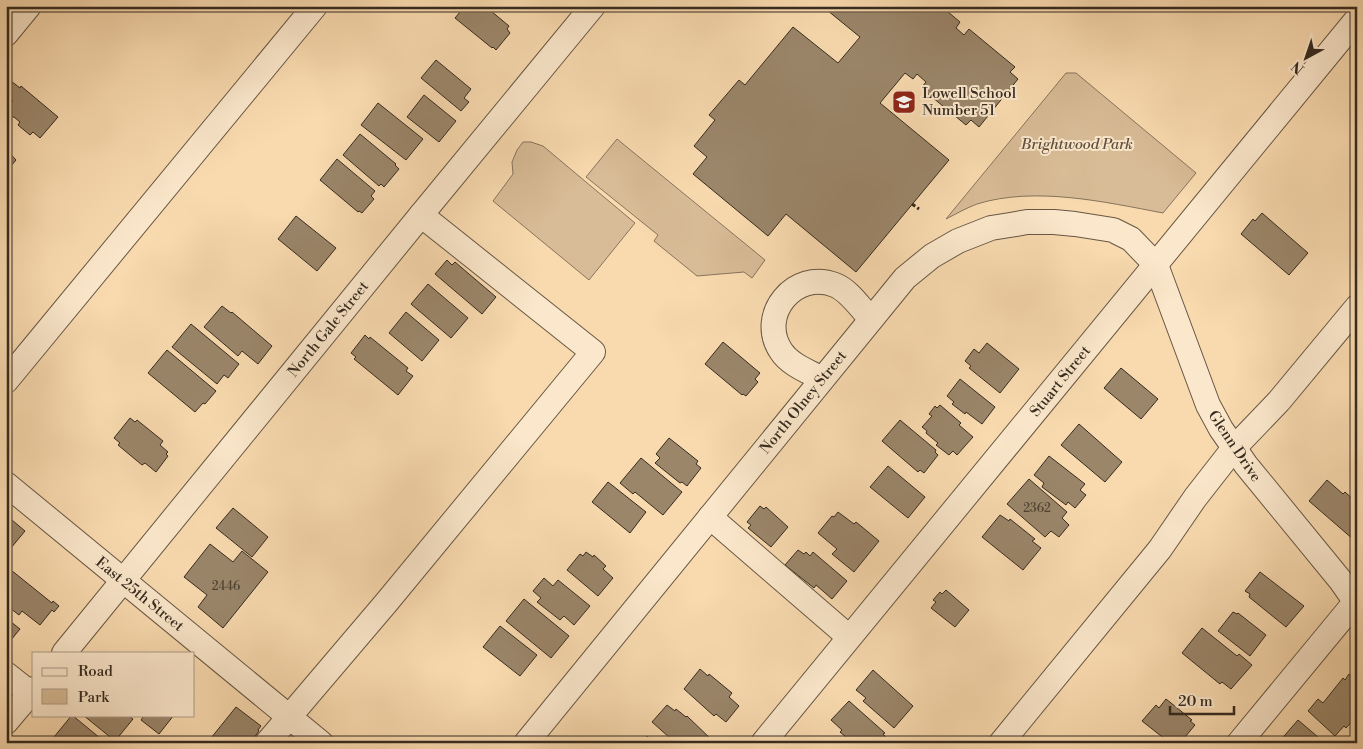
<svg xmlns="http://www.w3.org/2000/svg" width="1363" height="749" font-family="'Libre Bodoni',serif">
  <rect width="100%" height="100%" fill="#f9daaf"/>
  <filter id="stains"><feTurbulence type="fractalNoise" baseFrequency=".004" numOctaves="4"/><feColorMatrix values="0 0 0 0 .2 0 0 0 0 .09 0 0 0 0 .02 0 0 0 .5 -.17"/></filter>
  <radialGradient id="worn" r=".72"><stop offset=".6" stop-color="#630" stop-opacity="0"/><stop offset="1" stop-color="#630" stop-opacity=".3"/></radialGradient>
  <g fill="#d8bc97" stroke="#87745c">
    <path d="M1066,73h10l120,100 -33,40c-58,-11 -128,-27 -186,-9 -11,4 -21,10 -31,15z"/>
    <path d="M617,139l148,121 -13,18 -8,-6 -47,4 -43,-35 4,-6 -72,-58z"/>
    <path d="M523,142h8l12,4 92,77 -46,57 -96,-79 20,-27 -1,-12 5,-12z"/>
  </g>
  <g fill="#9b866a" stroke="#362b20">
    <path d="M465,6h20l24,20 -2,3 3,4 -14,17 -3,-3 -1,1 -37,-30z"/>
    <path d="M822,6h119l19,16 -4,6 8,7 5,-6 46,38 -5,5 8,7 -39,48 -8,-7 -5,5 -45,-37 5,-6 -9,-8 -4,5 -8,-6 -25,30 69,57 -93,112 -70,-58 -18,22 -75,-62 14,-17 -13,-11 21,-26 -6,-5 30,-35 6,5 48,-58 45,36 22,-26z"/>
    <path d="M436,60l35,29 -7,9 5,4 -8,9 -40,-33z"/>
    <path d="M6,77l14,11 1,-2 37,31 -18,21 -7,-6 -3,3 -12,-10 2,-3 -6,-5h-6l-1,-5h4l-4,-3 6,-8 -1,-1 -6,7z"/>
    <path d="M424,95l32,26 -17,21 -32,-25z"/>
    <path d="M378,103l45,36 -17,21 -45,-35z"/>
    <path d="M360,134l36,30 -1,1 4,4 -15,18 -3,-3 -2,2 -36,-31z"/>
    <path d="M6,149l10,11 -10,12z"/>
    <path d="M337,159l38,32 -4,5 3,3 -12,14 -3,-2 -1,1 -38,-32z"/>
    <path d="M1262,213l46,40 -19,22 -48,-41 12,-15 2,2z"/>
    <path d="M296,216l40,32 -19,23 -39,-32z"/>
    <path d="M447,260l5,5 3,-3 41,35 -14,17 -47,-40z"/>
    <path d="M428,284l40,34 -17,20 -40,-34z"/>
    <path d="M222,306l9,7 1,-1 40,34 -14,18 -16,-13 -4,5 -34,-29z"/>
    <path d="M406,312l33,28 -17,21 -33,-28z"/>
    <path d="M191,324l48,40 -11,14 -4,-3 -7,9 -45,-37z"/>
    <path d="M365,335l4,4 1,-2 38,31 -2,3 7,5 -15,19 -44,-36 2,-2 -5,-4z"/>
    <path d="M723,342l37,31 -5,6 3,3 -12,14 -3,-2 -1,1 -37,-31z"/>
    <path d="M987,343l32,26 -19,24 -31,-25 2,-2 -6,-5 9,-12 5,4z"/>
    <path d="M167,350l49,41 -11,13 -2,-1 -8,9 -47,-39z"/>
    <path d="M1121,368l37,31 -17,20 -37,-31z"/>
    <path d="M960,379l35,28 -13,17 -16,-12 -1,2 -13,-10 2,-2 -7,-6z"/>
    <path d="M940,405l21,18 -2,2 14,12 -16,18 -4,-4 -4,4 -13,-10 2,-2 -12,-10 1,-2 -5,-4 10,-11 -3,-2 6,-8 2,2z"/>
    <path d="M130,418l5,4 2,-2 26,21 -3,4 8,7 -2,2 2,2 -12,16 -11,-9 -3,2 -24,-20 2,-2 -6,-5z"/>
    <path d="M900,420l36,30 -1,2 3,3 -14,18 -4,-3 -2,2 -36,-31z"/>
    <path d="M1079,424l43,38 -17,20 -44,-37z"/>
    <path d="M669,438l29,23 -2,3 5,4 -14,18 -5,-4 -2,1 -25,-20 5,-5 -4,-4z"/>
    <path d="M1049,456l36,28 -5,6 6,5 -11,13 -7,-6 -2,3 -24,-18 2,-4 -10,-8z"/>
    <path d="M641,458l41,34 -19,23 -28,-23 -2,2 -13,-11z"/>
    <path d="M888,466l37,31 -17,21 -38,-31z"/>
    <path d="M1029,479l38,33 -5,6 7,7 -10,12 -8,-6 -6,6 -38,-33z"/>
    <path d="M1327,480l16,14 2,-2 12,11v35l-3,2 -45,-39z"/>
    <path d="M608,482l38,30 -16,21 -38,-31z"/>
    <path d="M760,506l4,3 2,-2 22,20 -17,20 -23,-19 3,-3 -4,-3z"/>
    <path d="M233,508l35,29 -16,20 -36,-29z"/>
    <path d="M838,512l16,12 2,-2 23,19 -25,31 -22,-18 5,-5 -19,-16 14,-17 2,1z"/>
    <path d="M6,515l19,16 -19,23z"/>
    <path d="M1000,515l9,6 1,-2 25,20 -3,2 9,7 -18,22 -41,-33z"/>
    <path d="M210,544l23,18 9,-11 26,21 -45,56 -25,-21 9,-12 -23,-18z"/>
    <path d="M798,550l6,4 2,-2 4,4 3,-4 34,29 -15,18 -16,-14 -2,3 -29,-23z"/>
    <path d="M586,552l7,5 1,-2 12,11 -3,3 10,9 -15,18 -31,-26 13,-16 3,2z"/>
    <path d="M6,566l46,37 1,-2 6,5 -5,6 -2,-2 -12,15 -18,-14 -3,4 -13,-10z"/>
    <path d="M1260,572l44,34 -18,21 -37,-30 1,-3 -5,-3z"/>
    <path d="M544,578l9,8 5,-6 32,26 -16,19 -10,-9 -4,4 -23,-18 4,-4 -8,-7z"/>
    <path d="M946,590l23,20 -14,17 -24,-19 5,-6 -3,-2 7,-8 2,2z"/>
    <path d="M524,599l45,37 -18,22 -45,-37z"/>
    <path d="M1233,612l4,2 1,-1 28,22 -16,21 -32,-25z"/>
    <path d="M6,618l14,11 -14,17z"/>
    <path d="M500,626l37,29 -17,21 -37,-29z"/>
    <path d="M1202,628l35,28 2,-2 13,11 -21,24 -9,-7 -2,2 -38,-31z"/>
    <path d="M700,669l8,7 1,-2 23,19 -3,4 10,9 -13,16 -10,-8 -2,2 -30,-27z"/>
    <path d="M873,670l40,36 -19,22 -31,-27 3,-3 -10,-8z"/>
    <path d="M1349,674l8,7v35l-11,12 -2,-2 -9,10 -27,-25 10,-12 5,4 20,-25 2,2z"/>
    <path d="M1166,699l26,21 -2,1 5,4 -15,18h-10l-28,-22 14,-16 3,3z"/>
    <path d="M849,701l36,32 -2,1 8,9h-38l-13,-11 2,-2 -11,-10z"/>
    <path d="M667,705l8,6 1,-2 10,8 1,-1 28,27h-43l-4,-3 2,-2 -18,-16z"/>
    <path d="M236,707l25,19 -3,4 1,1 -9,12h-43z"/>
    <path d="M72,715l34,28h-45l-7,-6z"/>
    <path d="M83,715h45l5,4 -18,22z"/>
    <path d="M142,715h32l-15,19 -18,-14 2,-3z"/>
    <path d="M1298,720l27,23h-47z"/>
    <path d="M647,736l8,7h-13z"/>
  </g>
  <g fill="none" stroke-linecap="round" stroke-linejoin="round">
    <g stroke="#675744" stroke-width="26">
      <g id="minor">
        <path d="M6,34l23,-28"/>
        <path d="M822,379c-14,-8 -32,-14 -41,-28 -24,-36 14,-82 54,-66 15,6 25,23 36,34"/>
        <path d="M6,381l309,-375"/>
        <path d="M6,484l315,259"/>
        <path d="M710,517l139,120"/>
        <path d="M64,653l357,-438 172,-209"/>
        <path d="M6,674l24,19"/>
        <path d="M6,722l28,-33"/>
        <path d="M267,743l119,-140 207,-251 -172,-137"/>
        <path d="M526,743l379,-465 27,-22 26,-15 33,-13 19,-3 17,-3h27l21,2 38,6 18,9 25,26 52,140 13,24 25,36 95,116 16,23"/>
        <path d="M763,743l594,-724"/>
        <path d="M1001,743l159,-194 35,-51 39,-50 45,-47 78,-94"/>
        <path d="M1239,743l118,-143"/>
      </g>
    </g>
    <path stroke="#362b20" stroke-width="3" stroke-dasharray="4 2.5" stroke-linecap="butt" d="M912,204l7,5"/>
    <use href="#minor" stroke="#fbe7cb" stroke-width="24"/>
  </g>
  <defs>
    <g id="school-square" transform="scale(1.25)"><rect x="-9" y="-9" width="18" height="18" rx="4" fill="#8f2418" stroke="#fbe7cb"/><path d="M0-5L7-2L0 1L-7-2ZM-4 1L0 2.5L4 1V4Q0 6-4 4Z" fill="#fff"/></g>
  </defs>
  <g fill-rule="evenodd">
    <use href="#school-square" x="904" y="102"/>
  </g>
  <g text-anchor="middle" stroke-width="4" stroke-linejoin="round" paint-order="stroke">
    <g font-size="12" fill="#4f4232">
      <text x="1037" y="512">2362</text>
      <text x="226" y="590">2446</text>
    </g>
    <g font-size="15" fill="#362b20" stroke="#fbe7cb" text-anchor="start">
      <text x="922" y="98">Lowell School<tspan x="922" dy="17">Number 51</tspan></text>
    </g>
    <g font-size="15" font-style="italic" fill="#5e4f3e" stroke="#fbe7cb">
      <text x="1077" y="149">Brightwood Park</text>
    </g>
    <g font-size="15" fill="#362b20" stroke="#fbe7cb">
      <text transform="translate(328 329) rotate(-51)" y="5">North Gale Street</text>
      <text transform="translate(1060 381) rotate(-51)" y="5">Stuart Street</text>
      <text transform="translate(803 402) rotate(-51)" y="5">North Olney Street</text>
      <text transform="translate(1235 446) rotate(56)" y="5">Glenn Drive</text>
      <text transform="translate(140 594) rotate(39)" y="5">East 25th Street</text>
    </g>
  </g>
  <rect width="1363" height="749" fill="none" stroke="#f9daaf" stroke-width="25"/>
  <rect x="8" y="8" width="1348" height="734" fill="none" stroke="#362b20" stroke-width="2.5"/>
  <rect x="12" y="12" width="1338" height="724" fill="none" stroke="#362b20"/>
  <rect x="32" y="652" width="162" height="65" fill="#fbe7cb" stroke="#ac9c87"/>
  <rect x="42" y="668" width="25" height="8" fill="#fbe7cb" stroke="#ac9c87"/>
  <text x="78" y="676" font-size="15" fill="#362b20">Road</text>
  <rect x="42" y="689" width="25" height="15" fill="#d8bc97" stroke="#ac9c87"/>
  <text x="78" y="702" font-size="15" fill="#362b20">Park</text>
  <g transform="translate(1306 58) rotate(220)" stroke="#fbe7cb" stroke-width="4" paint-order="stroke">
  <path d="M0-4L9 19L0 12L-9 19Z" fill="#362b20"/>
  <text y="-8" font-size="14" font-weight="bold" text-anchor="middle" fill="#362b20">N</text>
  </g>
  <path d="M1170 706v8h64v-8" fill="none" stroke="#362b20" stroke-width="2.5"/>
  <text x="1178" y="706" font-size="15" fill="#362b20" stroke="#fbe7cb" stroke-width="4" paint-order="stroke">20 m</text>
  <rect width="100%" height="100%" filter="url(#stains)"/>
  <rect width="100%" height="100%" fill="url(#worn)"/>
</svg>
